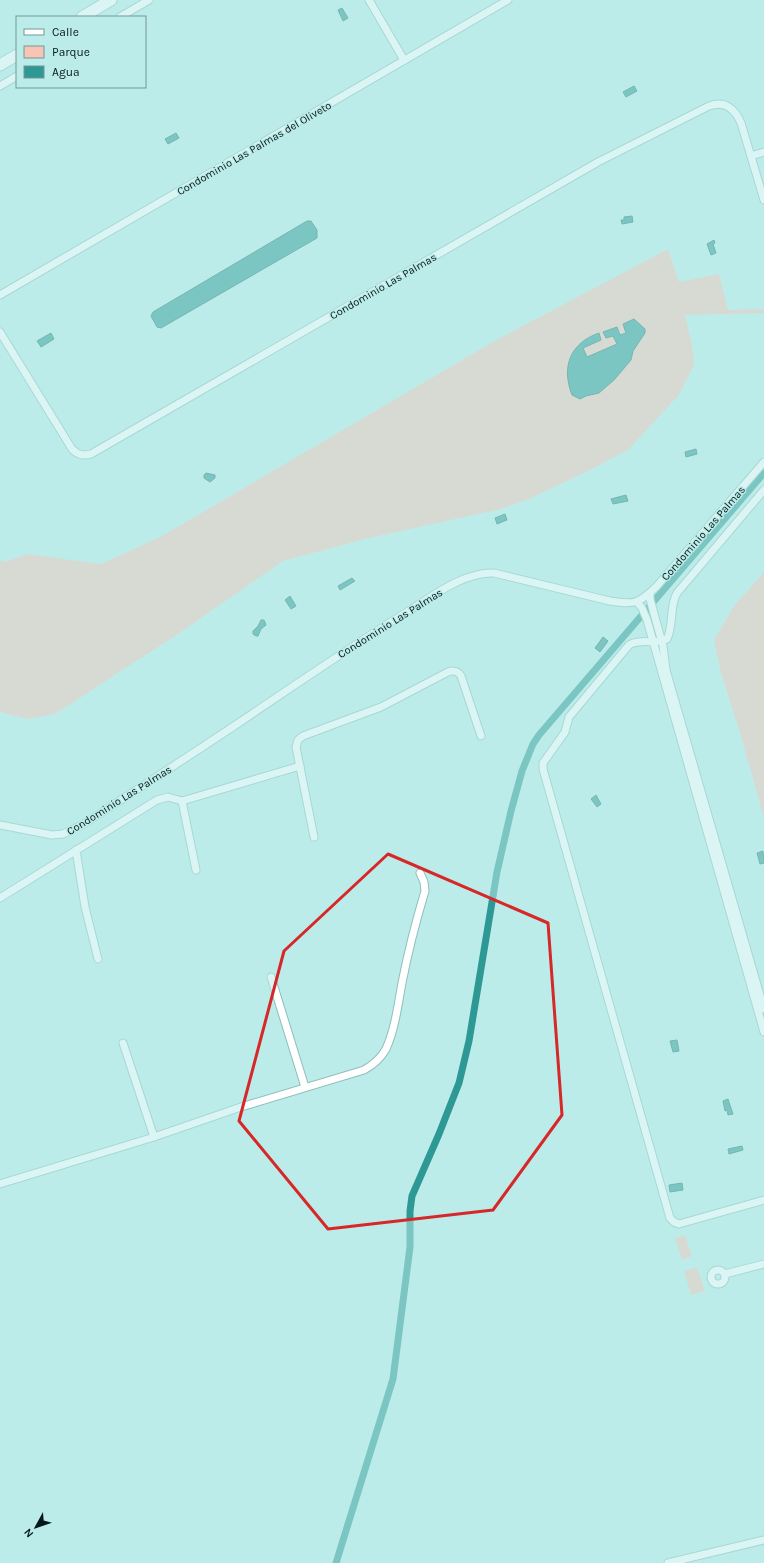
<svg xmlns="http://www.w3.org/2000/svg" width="764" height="1563" font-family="Karla,sans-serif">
  <rect width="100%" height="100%" fill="#bcece9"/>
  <g fill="#f8c4b5">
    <path d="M668,249l11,33 40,-8 9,36 36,-1v4l-79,2 7,30 2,20 -15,30 -51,55 -38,20 -61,29 -28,10 -136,30 -82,22 -105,73 -123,80 -27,5 -28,-7v-152l5,2 22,-8 74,10 61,-28 336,-197z"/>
    <path d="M764,572v246l-24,-85 -19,-60 -7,-33 20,-34z"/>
    <path d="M685,1235l7,21 -10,4 -7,-22z"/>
    <path d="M697,1267l8,24 -14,4 -7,-24z"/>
  </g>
  <g fill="#2e9894" stroke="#22716e">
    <path d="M342,8l6,10 -5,3 -5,-11z"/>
    <path d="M634,86l3,5 -11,6 -3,-5z"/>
    <path d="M176,133l3,5 -11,6 -3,-5z"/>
    <path d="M632,216l1,6 -11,2 -1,-4h3v-3z"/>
    <path d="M307,221h4l6,9v8l-156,90 -4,-1 -6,-11 2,-4z"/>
    <path d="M714,240l1,3 -2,1 3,9 -5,2 -4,-11z"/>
    <path d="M634,319l11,10v4l-12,18 -2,9 -17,20 -15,13 -13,3 -6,3 -8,-4c-11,-28 -2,-52 27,-62l2,7 -18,8 4,9 30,-13 -4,-8 -7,2 -3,-6 14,-5 3,8 6,-2 -3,-9z"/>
    <path d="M51,333l3,6 -13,8 -4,-6z"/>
    <path d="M696,449l1,5 -11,3 -1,-5z"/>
    <path d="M206,473l9,2v3l-5,4 -6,-4v-3z"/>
    <path d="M626,495l2,6 -15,3 -2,-5z"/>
    <path d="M505,514l2,6 -10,4 -2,-6z"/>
    <path d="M352,578l3,3 -15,9 -2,-4z"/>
    <path d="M290,596l6,10 -5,3 -6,-9z"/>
    <path d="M261,620h3l2,5 -5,4 -3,7h-2l-3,-2v-3l5,-5z"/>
    <path d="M603,637l5,4 -8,11 -5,-4z"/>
    <path d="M596,795l5,9 -4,3 -6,-8z"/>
    <path d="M763,851l1,12 -4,1 -3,-11z"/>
    <path d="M677,1040l2,11 -6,1 -3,-11z"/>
    <path d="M728,1099l5,15 -5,1 -1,-5 -2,1 -2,-10z"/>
    <path d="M742,1146l1,4 -14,4 -1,-5z"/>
    <path d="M682,1183l1,7 -13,2 -1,-7z"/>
  </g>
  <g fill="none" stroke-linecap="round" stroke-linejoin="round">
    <path stroke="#2e9894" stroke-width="7" d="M336,1563l57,-184 17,-132v-36l2,-15 27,-62 20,-51 10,-42 28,-169 14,-61 11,-40 11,-27 6,-9 225,-262"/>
    <g stroke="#8fbebb" stroke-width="9">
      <g id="minor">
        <path d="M369,0l35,60"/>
        <path d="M120,17l29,-17"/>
        <path d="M0,86l17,-10"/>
        <path d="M751,156l13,-4"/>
        <path d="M0,295l508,-295"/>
        <path d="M0,332l72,117c6,6 11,7 19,5l507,-292 111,-56c16,-6 26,3 32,17l23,77"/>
        <path d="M764,490l-87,103c-8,14 -3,32 -10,46 -11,6 -27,-1 -38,6l-60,72 -4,15 -22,31v6l127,449 4,4 5,2 85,-24"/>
        <path d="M650,593v6l13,47 3,24 98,339"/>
        <path d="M637,602l5,6 5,12 117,412"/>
        <path d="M182,801l14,69"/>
        <path d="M0,825l52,10 11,-1 19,-9c53,-34 106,-68 158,-103 55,-37 110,-75 167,-110 26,-16 56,-40 87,-39l116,28c24,4 29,3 47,-15l107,-124"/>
        <path d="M314,837l-18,-90 2,-7 5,-4 78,-29 67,-35c5,-2 10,-1 13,4l20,60"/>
        <path d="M76,850l9,57 13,52"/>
        <path d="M0,898l157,-98 11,-3 14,4 118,-35"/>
        <path d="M271,977l34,110"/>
        <path d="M123,1043l31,94"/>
        <path d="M0,1184l154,-47 87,-30 123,-37c9,-5 17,-12 22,-21 9,-20 12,-44 16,-66 6,-31 14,-62 23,-92l-1,-9 -4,-9"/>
        <circle cx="718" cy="1277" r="7"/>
        <path d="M725,1274l39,-10"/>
        <path d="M668,1563l96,-23"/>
      </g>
    </g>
    <g stroke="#8fbebb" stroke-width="13">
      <g id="primary">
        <path d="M82,17l29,-17"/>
        <path d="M0,65l17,-10"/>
      </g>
    </g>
    <use href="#minor" stroke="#fff" stroke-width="7"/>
    <use href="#primary" stroke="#fff" stroke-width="11"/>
  </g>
  <path d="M0 0H764V1563H0ZM388,854l160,69 14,192 -69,95 -165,19 -89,-108 45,-170z" fill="#bcece9" fill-opacity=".55" fill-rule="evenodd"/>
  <path fill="none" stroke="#d62828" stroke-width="3" stroke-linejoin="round" d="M388,854l160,69 14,192 -69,95 -165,19 -89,-108 45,-170z"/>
  <g text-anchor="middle" stroke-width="3" stroke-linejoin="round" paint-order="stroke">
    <g font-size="11" fill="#051717" stroke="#bcece9">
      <text transform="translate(254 148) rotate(-30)" y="4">Condominio Las Palmas del Oliveto</text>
      <text transform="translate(383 286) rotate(-30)" y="4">Condominio Las Palmas</text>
      <text transform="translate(703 533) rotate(-49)" y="4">Condominio Las Palmas</text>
      <text transform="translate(390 623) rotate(-32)" y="4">Condominio Las Palmas</text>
      <text transform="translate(119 800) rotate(-32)" y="4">Condominio Las Palmas</text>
    </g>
  </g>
  <rect x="16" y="16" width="130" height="72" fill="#bcece9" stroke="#739795"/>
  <rect x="24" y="29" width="20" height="6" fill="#ffffff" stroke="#739795"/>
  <text x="52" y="36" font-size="12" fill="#051717">Calle</text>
  <rect x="24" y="46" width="20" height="12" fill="#f8c4b5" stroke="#739795"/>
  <text x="52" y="56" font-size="12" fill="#051717">Parque</text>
  <rect x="24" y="66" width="20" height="12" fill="#2e9894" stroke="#739795"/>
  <text x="52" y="76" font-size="12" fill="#051717">Agua</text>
  <g transform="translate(36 1527) rotate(230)" stroke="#bcece9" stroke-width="3" paint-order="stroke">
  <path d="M0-3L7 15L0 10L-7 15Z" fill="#051717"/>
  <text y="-6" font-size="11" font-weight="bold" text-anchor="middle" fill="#051717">N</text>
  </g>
</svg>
